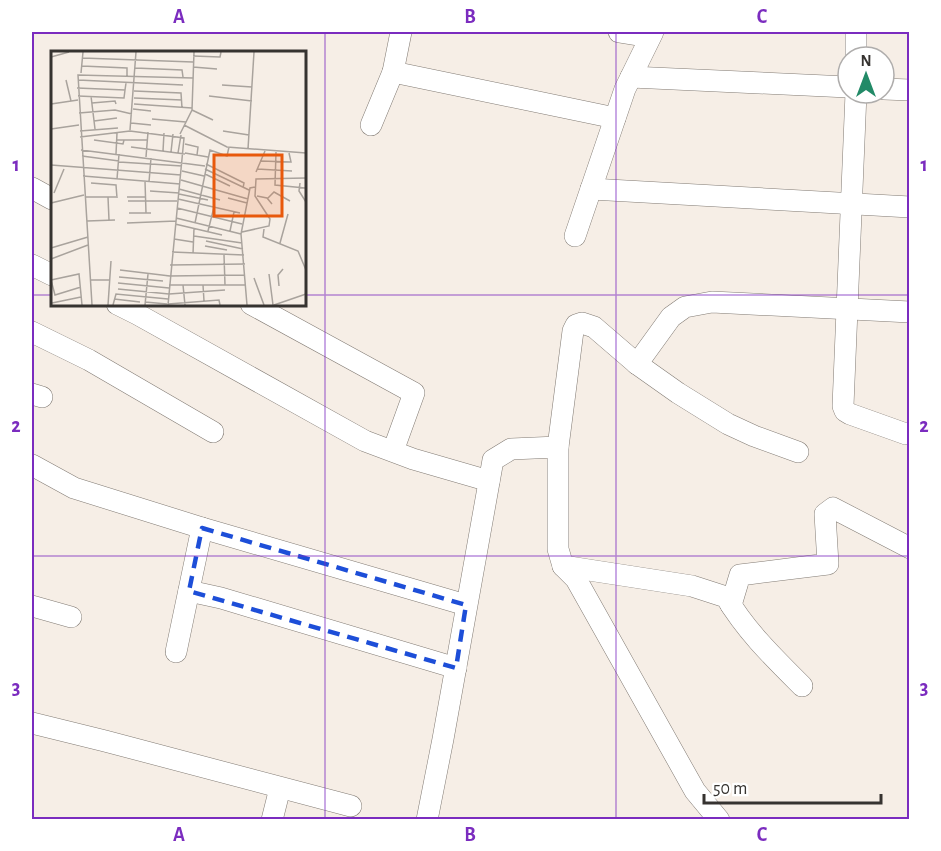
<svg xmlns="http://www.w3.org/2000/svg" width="941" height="851" font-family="'Alegreya Sans',sans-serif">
  <rect width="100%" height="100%" fill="#f6eee6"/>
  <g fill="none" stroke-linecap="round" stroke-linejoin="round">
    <g stroke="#827b74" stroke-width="22">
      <g id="street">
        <path d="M619,32l31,5"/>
        <path d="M856,32v25"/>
        <path d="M393,72l222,46"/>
        <path d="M631,77l217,10"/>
        <path d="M884,89l26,1"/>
        <path d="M856,93l-13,313 2,5 5,3 56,20h4"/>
        <path d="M371,125l22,-53 8,-40"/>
        <path d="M32,188l20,11"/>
        <path d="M591,189l319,18"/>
        <path d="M575,236l50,-147 28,-57"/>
        <path d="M32,265l20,10"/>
        <path d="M117,304l20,10 228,127 48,18 76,22"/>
        <path d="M251,304l163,89 -21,58"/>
        <path d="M32,332l57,28 124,72"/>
        <path d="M637,364l34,-47 14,-10 27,-5 198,10"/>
        <path d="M32,394l10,3"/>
        <path d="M32,465l42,23 128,40 264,77"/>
        <path d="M563,566l129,20 34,11c20,34 48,61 76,89"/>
        <path d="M189,591l32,7 235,70"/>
        <path d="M731,605l9,-30 88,-11 -3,-50 8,-6 77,40"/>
        <path d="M32,606l39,11"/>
        <path d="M176,652l26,-124"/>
        <path d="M32,723l73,18 246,65"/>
        <path d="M272,820l8,-32"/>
        <path d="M427,820l16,-81 50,-279 18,-11 47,-2"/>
        <path d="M719,820l-24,-29 -119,-212 -13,-13 -5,-17v-102l15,-116 3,-6 6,-2 12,4 43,37 41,29 50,31 26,12 44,16"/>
      </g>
    </g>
    <use href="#street" stroke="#fff" stroke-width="21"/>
  </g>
  <path fill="none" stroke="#1d4ed8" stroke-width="4.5" stroke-dasharray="12 8" stroke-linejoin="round" d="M202,528l264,77 -10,63 -267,-77z"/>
  <path fill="none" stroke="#7b2cbf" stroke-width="1.5" stroke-opacity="0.55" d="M325,32v788M616,32v788M32,295h20M304,295h606M32,556h878"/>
  <g transform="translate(51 51)">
    <rect width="255" height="255" fill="#f6eee6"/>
    <path fill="none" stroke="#a9a39d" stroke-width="1.5" d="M142,5l27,1 1,-5M0,6l18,-5M31,7l111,4M31,15l45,2v8M142,16l24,2M84,17l47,2 1,7M30,22l2,-21M15,29l5,21M27,29l105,5M171,34l30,2M26,37l48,2 1,-7M83,40l47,2 1,15M27,45l46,2 1,-8M40,45l4,33M158,45l43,5M83,47l48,2M41,52l23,-2 1,3M0,53l27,-4M83,53l58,4M82,58l18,2M141,59l21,10M28,62l36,-3 17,4M101,68l34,3M43,70l23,-3M80,72l20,2M133,74l43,22 79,6M0,78l28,-4M79,79l6,-78M29,80l38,-3M172,80l26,4M129,83l12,-24 2,-58M29,86l50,-6 54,7 -16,167M43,89l29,4 1,-4M66,89h30M134,93l13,3 -1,8M80,96l54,7M197,98l6,-97M30,99l124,16M112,100l1,-18M120,101l2,-18M225,101l-1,33 30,3M127,102l3,-18M134,102l23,4M65,103l1,-21M31,105l37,5M95,106l2,-25M209,110l31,1 -2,-9M68,111l63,4M155,113l38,19 -1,5M0,114l130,10M154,118l44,21M206,118l35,2M131,120l22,5M205,121l9,-21M154,123l25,12M32,125l97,8M66,128l2,-25M130,129l67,19M94,130l1,32M98,131l2,-24M40,132l25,2 1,13M249,132l-1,8 7,11M128,138l41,11M99,140l29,2M3,142l10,-24M128,143l29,6M206,145l10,2 5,6M34,146h31M57,146l1,23M76,146h19M177,147l19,5M127,148l62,14M216,148l7,-7 16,9M77,150h49M0,152l33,-8M126,157l65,16M78,162h22M125,167l65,16M36,170l28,-1M76,172l49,-2M144,172l15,-73 17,6 2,-9M124,173l47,11M213,178l-1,8 35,14 8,19M157,180l6,-24M179,180l4,-19M191,181l27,-6 1,-7 -15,-23 1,-17 50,-1M143,185l48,7M123,188l19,3M155,190l37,8M229,192l8,-29M154,195l22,4M0,197l37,-11M121,201l72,3M142,203l1,-26M173,204l1,30M0,208l37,-14M119,214l75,-1M69,219l50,6M218,223l4,31M118,225l76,-1M68,226l44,4M203,227l10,27M0,229l28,-6 3,31M0,229l4,15 26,-8M40,229h19M67,232l51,5M118,234h34l1,16M132,234l2,20M152,234h43M228,235l-1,-11 5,-6M67,238l51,5M118,243l56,-4M63,248l26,3M94,251l22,2M1,252l29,-6M117,253l51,-4 1,5M41,254l-14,-230 115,3M57,254l3,-44M62,254l3,-11 52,5M94,254l3,-31M196,254l-6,-71 9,-46 5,-1M223,254l32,-11"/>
    <path fill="#e8590c" fill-opacity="0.15" stroke="#e8590c" stroke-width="3" d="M163,104h68v61h-68z"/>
    <rect width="255" height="255" fill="none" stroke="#363330" stroke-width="3"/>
  </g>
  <rect width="941" height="851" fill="none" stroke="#ffffff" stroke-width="66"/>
  <g transform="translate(866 75)"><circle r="28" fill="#ffffff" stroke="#afadac" stroke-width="1.5"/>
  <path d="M0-4.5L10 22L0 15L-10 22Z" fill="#228a67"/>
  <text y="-9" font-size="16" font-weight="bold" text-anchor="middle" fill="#363330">N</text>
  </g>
  <path d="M704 794v9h177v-9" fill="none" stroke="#363330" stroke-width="3"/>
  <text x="713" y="794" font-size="18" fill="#363330" stroke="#ffffff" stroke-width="4.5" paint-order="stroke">50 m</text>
  <rect x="33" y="33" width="875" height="785" fill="none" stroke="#7b2cbf" stroke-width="2"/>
  <g font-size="20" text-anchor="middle" font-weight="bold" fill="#7b2cbf">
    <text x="179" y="23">A</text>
    <text x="470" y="23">B</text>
    <text x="762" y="23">C</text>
    <text x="16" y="171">1</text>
    <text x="924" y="171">1</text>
    <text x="16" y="432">2</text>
    <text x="924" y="432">2</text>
    <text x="16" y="694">3</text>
    <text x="924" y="694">3</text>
    <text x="179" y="841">A</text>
    <text x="470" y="841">B</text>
    <text x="762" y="841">C</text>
  </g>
</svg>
